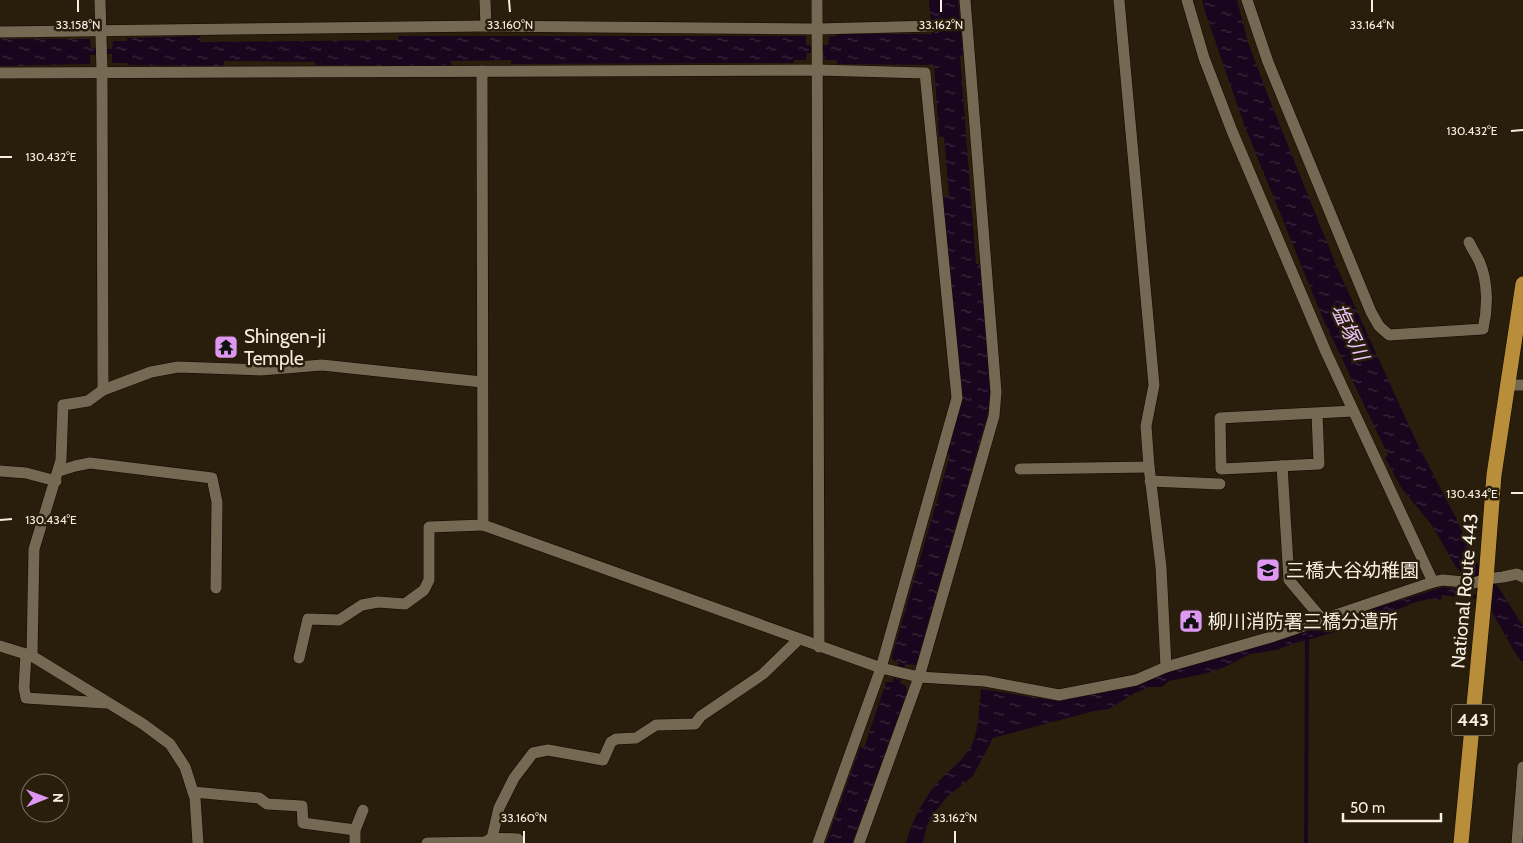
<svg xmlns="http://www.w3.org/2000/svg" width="1523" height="843" font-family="Cabin,'Noto Sans JP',sans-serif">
  <defs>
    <pattern id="water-ripples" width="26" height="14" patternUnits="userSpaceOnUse" patternTransform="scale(1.25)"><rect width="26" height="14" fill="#19061e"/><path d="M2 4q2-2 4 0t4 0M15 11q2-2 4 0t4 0" fill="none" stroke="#3b2b3e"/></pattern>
  </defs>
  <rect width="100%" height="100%" fill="#281e0b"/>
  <g fill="url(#water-ripples)">
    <path d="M929,0h29l5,55 -3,1 16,208h4l11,129 -2,16 -73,256 -11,-1 -5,19 6,3 1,7 -55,150h-26l34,-96 4,1 22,-66h7l6,-19 -6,-3 -1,-4 58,-201 -5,-1 16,-55 -18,-202 6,-1 -5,-59h-5l-5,-72 -97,-1v-4h-13v-8l-17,1 -1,7h-12v3l-283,1v-4l-60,1v5l-136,-1v-3l-91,-1 -1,5 -94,-1 -2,-2h-15v-9l-22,1v9l-90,2v-27h90l1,9 21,1 1,-8h14v-3l73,-2v6l198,-2 1,-4h407v9h22l1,-8 7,-1 2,-2h94z"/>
    <path d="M1202,0h35l11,42 19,51 70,174 80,176 38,73 20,45 24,27 24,38v38l-9,-13 -22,-39 -28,-38 -8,-7 -25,-43 -29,-35 -17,-31 3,-3 -65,-136 -78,-192 -39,-112z"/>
    <path d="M1443,587l23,3 -1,8 -23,-3 -1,5 -12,-1 -16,4 -52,22 -69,19 -15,6 -27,4 -25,13 -17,6 -39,8 -7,6h-13l-14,6 -26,16 -15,2 -101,27 -20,38 -27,22 -10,13 -9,14 -4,18h-17c6,-20 14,-38 27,-55 12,-16 31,-26 40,-46 6,-14 6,-37 8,-53l78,12 75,-14 12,-5 10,-8 109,-31 12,-2 66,-23z"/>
  </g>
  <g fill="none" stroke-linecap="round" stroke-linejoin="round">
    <g stroke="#19061e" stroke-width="4">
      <path d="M1461,595l20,3"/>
      <path d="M1306,843l1,-207"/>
    </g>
    <g stroke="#110800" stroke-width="12">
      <g id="minor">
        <path d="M100,0l2,72 1,318"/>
        <path d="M485,0l1,26"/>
        <path d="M817,0l2,647"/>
        <path d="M1119,0l35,385 -8,41 3,41 12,100 5,100"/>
        <path d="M1187,0l17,58 28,73 94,221 107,230"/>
        <path d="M1247,0l21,62 103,250 8,14 10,9 94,-6c5,-21 5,-46 -3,-66 -3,-7 -8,-14 -11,-21"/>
        <path d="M0,32l486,-6 331,3 116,-3"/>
        <path d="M482,71l1,454 398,143 38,9 66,4 74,14 77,-15 30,-13 105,-30 162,-55 10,-2 31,3 12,-4 17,-2 14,-3 6,3"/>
        <path d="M0,73l818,-3 107,3 32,325 -76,270 -63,175"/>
        <path d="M1508,385h15"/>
        <path d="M1317,413l2,51 -98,5 -1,-51 133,-7"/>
        <path d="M1282,466l7,114 33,39"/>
        <path d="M1020,469l129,-2"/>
        <path d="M0,471l26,2 30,8"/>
        <path d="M59,471l16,-5 15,-3 122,15 5,24 -1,86"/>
        <path d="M1150,481l70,3"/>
        <path d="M0,646l32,10 111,68 27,20 15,23 10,31 3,45"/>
        <path d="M26,654l-2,34 2,10 79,5"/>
        <path d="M32,656l2,-107 27,-89 2,-55 25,-4 15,-11 48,-18 27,-5 83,3 61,-5 160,17"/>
        <path d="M299,658l9,-39 31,1 23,-15 16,-3 27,2 19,-14 5,-10v-53l54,-2"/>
        <path d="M193,792l66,6 8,6 35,2 1,17 52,7"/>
        <path d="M355,843v-13l8,-20"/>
        <path d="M427,843l58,-1 7,-4"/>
        <path d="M518,843v-4l-26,-1 7,-30 15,-30 19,-25 15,-3 55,10 8,-18 5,-3 20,-1 20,-13 39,-1 6,-8 62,-42 36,-35"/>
        <path d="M859,843l60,-166 75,-261 2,-24 -31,-392"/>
        <path d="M1517,843l6,-76"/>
      </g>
    </g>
    <g stroke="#110800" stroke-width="16">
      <path id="trunk" d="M1461,843l25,-264 8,-104 29,-191"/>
    </g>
    <use href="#minor" stroke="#766954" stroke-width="11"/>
    <use href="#trunk" stroke="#b98e3a" stroke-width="15"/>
  </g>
  <path fill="none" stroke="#f6eee2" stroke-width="2" d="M78,0v12M509,0l1,12M941,0v12M1372,0v12M1511,131l12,-1M0,157h12M1511,493h12M0,520l12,-1M524,831v12M955,831v12"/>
  <defs>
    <g id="temple-square" transform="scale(1.25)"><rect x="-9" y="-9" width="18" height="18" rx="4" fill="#de98f2" stroke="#281e0b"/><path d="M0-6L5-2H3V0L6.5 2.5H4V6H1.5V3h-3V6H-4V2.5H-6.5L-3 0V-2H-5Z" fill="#111"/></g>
    <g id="school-square" transform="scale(1.25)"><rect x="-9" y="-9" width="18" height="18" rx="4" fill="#de98f2" stroke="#281e0b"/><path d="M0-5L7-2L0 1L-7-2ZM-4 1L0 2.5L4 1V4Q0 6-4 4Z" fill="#111"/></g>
    <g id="civic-square" transform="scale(1.25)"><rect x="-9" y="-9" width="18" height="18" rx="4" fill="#de98f2" stroke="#281e0b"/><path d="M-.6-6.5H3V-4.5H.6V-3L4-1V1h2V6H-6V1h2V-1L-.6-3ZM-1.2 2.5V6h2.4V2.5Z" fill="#111"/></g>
  </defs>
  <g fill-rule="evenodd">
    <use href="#temple-square" x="226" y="347"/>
    <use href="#school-square" x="1268" y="570"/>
    <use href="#civic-square" x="1191" y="621"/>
  </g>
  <g text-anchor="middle" stroke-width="5" stroke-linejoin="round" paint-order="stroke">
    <rect fill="#281e0b" stroke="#b8b0a2" stroke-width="1" x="1452" y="704.5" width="42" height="31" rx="4"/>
    <g font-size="18" font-weight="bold" fill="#f6eee2">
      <text x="1473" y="726">443</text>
    </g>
    <g font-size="19" fill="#f6eee2" stroke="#281e0b" text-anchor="start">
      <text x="244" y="343">Shingen-ji<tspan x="244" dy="22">Temple</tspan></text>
      <text x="1286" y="577">三橋大谷幼稚園</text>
      <text x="1208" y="628">柳川消防署三橋分遣所</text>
    </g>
    <g font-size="19" fill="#f6eee2" stroke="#281e0b">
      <text transform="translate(1464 591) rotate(-85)" y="7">National Route 443</text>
    </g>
    <g font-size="20" font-style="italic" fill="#f0c7fd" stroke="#281e0b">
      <text transform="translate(1350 332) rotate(65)" y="7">塩塚川</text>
    </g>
  </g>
  <g font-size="12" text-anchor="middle" fill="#f6eee2" stroke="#281e0b" stroke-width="5" stroke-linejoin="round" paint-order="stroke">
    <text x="78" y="29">33.158°N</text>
    <text x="510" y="29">33.160°N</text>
    <text x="941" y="29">33.162°N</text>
    <text x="1372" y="29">33.164°N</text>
    <text x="1472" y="135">130.432°E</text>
    <text x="51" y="161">130.432°E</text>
    <text x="1472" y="498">130.434°E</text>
    <text x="51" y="524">130.434°E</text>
    <text x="524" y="822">33.160°N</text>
    <text x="955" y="822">33.162°N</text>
  </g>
  <g transform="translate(45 798) rotate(89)"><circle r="24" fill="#281e0b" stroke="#7a7161"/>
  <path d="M0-4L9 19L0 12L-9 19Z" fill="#de98f2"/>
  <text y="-8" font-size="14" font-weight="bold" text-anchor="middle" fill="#f6eee2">N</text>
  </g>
  <path d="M1343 813v8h98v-8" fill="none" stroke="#f6eee2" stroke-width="2.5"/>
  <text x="1350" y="813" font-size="15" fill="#f6eee2" stroke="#281e0b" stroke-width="4" paint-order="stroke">50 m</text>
</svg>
